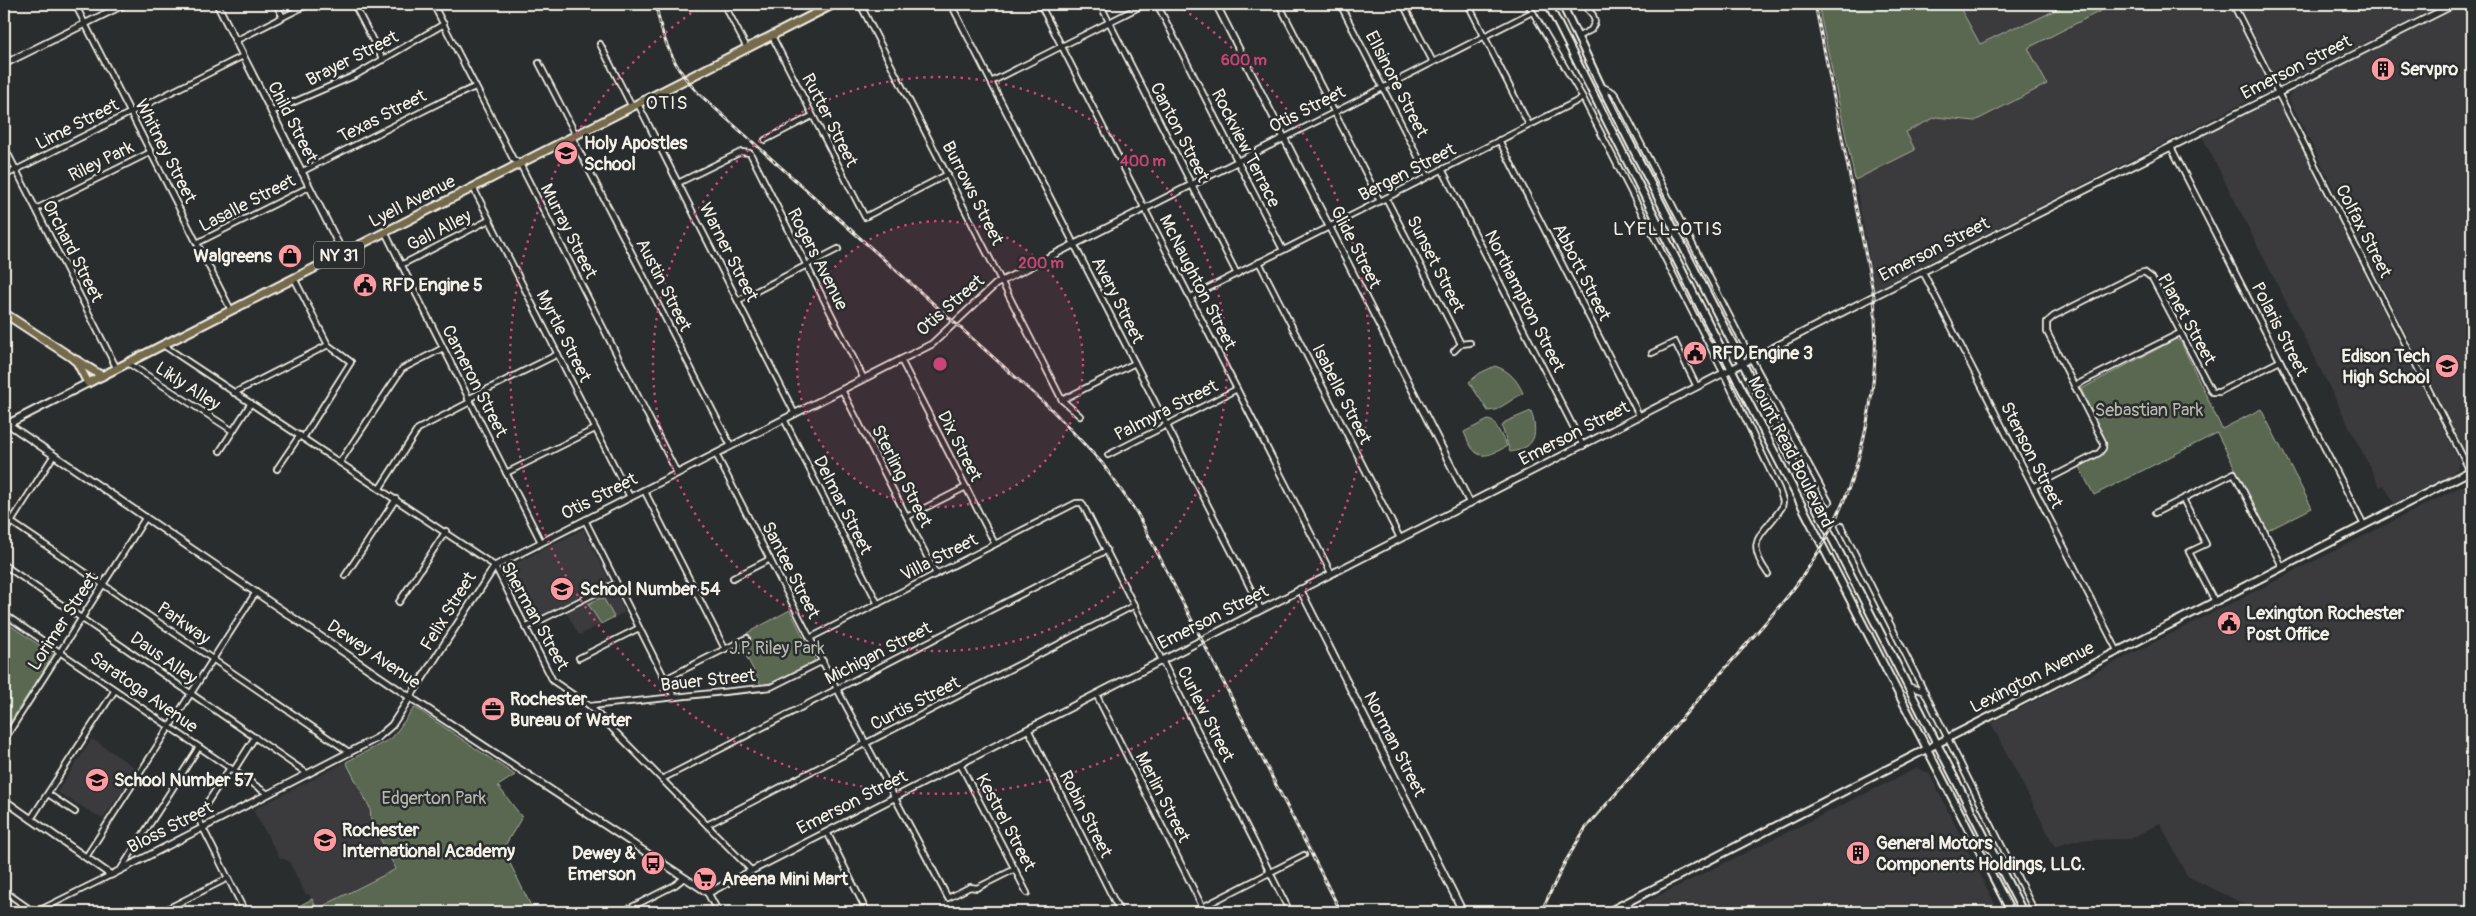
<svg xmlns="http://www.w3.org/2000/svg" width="2476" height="916" font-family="Pangolin,sans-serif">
  <rect width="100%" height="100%" fill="#2a2d2e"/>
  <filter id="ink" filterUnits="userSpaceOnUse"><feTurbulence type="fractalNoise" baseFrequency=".02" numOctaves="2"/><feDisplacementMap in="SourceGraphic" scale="10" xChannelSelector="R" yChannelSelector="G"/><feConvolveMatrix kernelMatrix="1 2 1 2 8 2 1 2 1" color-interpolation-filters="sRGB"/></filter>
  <g filter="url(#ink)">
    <g fill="#3b3a3e">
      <path d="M1958,4h110l-39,19 -14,4 -35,17z"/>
      <path d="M2111,4h117l40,77 -1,10 -392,199 -20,-110 60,-30 -9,-18 30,-15 39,4 72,-37 -19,-36z"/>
      <path d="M2238,4h206l-157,78 -6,-1 -6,-6z"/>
      <path d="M2465,4h7v455l-6,-5 -177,-355 2,-6 4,-4z"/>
      <path d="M2275,102l5,4 179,355 -2,8 -5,5 -58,29 -10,-18 -4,2 -178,-351 65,-33z"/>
      <path d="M2472,481v431h-211l-74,-36 -27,-53 -30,16 -54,1 -21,7 -64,-124 94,-48 1,2z"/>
      <path d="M583,529l42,83 -46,23 -16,-28 -34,16 -26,-53z"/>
      <path d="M92,739l45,30 -34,50 -46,-27z"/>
      <path d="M346,762l24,46 1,13 25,48 -80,40 -7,-15 -3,1 -17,-34 -9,-3 -27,-48z"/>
      <path d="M1917,768l12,5 70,139h-373z"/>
    </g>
    <g fill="#5a6851" stroke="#a7ac9c">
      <path d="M1818,4h140l22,40 35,-17 14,-4 39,-19 44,1 -84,43 19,36 -72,37 -39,-4 -30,15 9,18 -60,30z"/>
      <path d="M2176,339l5,3 41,87 39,-20 51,99 -45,23 -50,-98 -123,62 -15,-28 23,-12 5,-11 -26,-55z"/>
      <path d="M1495,366c15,5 22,14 28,27l-27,17 -8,1 -19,-29 11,-9z"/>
      <path d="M1531,411c7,22 6,37 -21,41l-8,-25 3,-5z"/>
      <path d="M1488,420l6,2 13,24c-24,14 -32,14 -43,-14z"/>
      <path d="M600,598l4,1 10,18 -13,7 -13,-20z"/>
      <path d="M790,610l25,51 -41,21 -13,3 -20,-39 9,-5 -3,-8z"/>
      <path d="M4,621l50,34 -50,76z"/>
      <path d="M416,708l99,67 -17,11 24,31 -19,32 31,63h-237l-2,-4 17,-9 5,10 79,-40 -25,-48 -1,-13 -24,-46 46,-24 21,-29z"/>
    </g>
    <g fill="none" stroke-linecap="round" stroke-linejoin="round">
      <g stroke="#f4f1e8" stroke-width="8">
        <g id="minor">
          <path d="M75,4l156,306"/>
          <path d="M276,4l7,13"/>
          <path d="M354,4l29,56"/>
          <path d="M433,4l80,155 7,5 157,309"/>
          <path d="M724,4l23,44"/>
          <path d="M860,4l202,396 18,16"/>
          <path d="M951,4l310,605"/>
          <path d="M1040,4l291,569"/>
          <path d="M1100,4l137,270"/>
          <path d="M1157,4l126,246"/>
          <path d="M1279,4l101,197"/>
          <path d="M1340,4l88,172"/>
          <path d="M1403,4l30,58"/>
          <path d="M1468,4l61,121"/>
          <path d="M1528,4l55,94 141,276 55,115 4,12 -1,6c-19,29 -39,32 -14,67"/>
          <path d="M2233,4l239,471"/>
          <path d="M772,36l93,181 83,-43"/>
          <path d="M1577,37l14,-7 4,-8 -2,-7 -10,-11"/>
          <path d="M235,41l74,-37"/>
          <path d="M600,44l32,63"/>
          <path d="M539,63l37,72"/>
          <path d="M991,82l154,-78"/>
          <path d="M1601,86l12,6 4,5 135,263 77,142"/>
          <path d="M638,104l157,310"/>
          <path d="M271,112l85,-37 88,-51"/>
          <path d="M572,137l159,309"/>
          <path d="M1284,138l248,-126"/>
          <path d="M765,140l47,-24"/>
          <path d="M1499,140l141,277"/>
          <path d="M4,146l113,223"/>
          <path d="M2171,147l193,378"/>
          <path d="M1442,169l141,277"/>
          <path d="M301,172l140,-70 34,-15"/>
          <path d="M4,176l239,-120"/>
          <path d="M678,183l63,-31 9,1 114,226"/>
          <path d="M473,187l157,310"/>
          <path d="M1386,198l75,146"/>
          <path d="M36,209l115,-57"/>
          <path d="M385,232l156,310"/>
          <path d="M197,243l112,-56"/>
          <path d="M1259,262l141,276"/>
          <path d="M401,265l88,-45"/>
          <path d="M1923,272l194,378"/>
          <path d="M294,278l34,67 23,17 -48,76"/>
          <path d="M1191,297l392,-199"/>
          <path d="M739,300l99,-51"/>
          <path d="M163,345l332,221 58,115 37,25 162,165"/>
          <path d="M1454,351l7,-7 9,-1"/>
          <path d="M1652,353l23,-11 22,45"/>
          <path d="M901,360l94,184"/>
          <path d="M128,363l105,68"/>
          <path d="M2074,386l106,-53"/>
          <path d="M842,390l94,184"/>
          <path d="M234,393l94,-48"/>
          <path d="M468,399l90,-45"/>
          <path d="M1062,400l73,-37"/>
          <path d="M784,419l94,185"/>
          <path d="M220,451l31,-48"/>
          <path d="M716,454l94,184 138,260 22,-11 7,1 38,-19"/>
          <path d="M1108,455l129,-66"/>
          <path d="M340,462l62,-93 41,-21"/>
          <path d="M277,469l23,-34"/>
          <path d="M506,473l89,-44"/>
          <path d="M2033,487l66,-34 4,-5v-6l-56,-110v-10l7,-6 83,-42 7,-2 8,6 60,114h7l61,-31"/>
          <path d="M380,488l38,-59 52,-27"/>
          <path d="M644,490l81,159"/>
          <path d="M2183,499l23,45 -17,8 25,48"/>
          <path d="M2155,513l79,-40 48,93"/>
          <path d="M4,517l345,235"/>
          <path d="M907,517l59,-30"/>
          <path d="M585,520l89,177"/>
          <path d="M1841,526l194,386"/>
          <path d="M4,533l50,-78"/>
          <path d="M4,565l304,209"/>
          <path d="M345,576l51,-77"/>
          <path d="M733,578l37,-19"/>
          <path d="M399,602l47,-71"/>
          <path d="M4,614l264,180"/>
          <path d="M525,628l91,-45"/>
          <path d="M810,638l266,-135h6l208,409"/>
          <path d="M579,658l60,-30"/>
          <path d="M665,679l82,-41"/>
          <path d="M1910,687l15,5"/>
          <path d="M1096,694l109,218"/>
          <path d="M590,706l181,-19 52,-26"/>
          <path d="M1028,729l92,183"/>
          <path d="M4,740l142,-223"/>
          <path d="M960,764l67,129"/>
          <path d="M230,768l-29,44 -2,8 46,92"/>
          <path d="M234,770l21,-33"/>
          <path d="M662,779l445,-229"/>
          <path d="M48,794l27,18"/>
          <path d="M31,819l84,-129"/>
          <path d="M707,825l428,-220"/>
          <path d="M827,832l40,80"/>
          <path d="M86,857l170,-265"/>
          <path d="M121,869l78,-122"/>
          <path d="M4,891l30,21"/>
          <path d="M36,912l75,-37"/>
          <path d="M161,912l67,-34"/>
          <path d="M622,912l53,-27 9,-7"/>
          <path d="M1193,912l111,-57"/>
        </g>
      </g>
      <g stroke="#f4f1e8" stroke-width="9">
        <g id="tertiary">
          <path d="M217,4l126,249"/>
          <path d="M1216,4l254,499"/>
          <path d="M4,64l121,-60"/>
          <path d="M8,424l403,274 297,195 10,19"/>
          <path d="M1300,589l163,323"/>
          <path d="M4,800l107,75 266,-137 15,-13 103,-159 437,-222 64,-60 288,-146"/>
          <path d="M708,893l1166,-597 581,-292"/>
        </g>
      </g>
      <g stroke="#f4f1e8" stroke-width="10">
        <g id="secondary">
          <path d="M1548,4l184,366 279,542"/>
          <path d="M1562,4l39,82 422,826"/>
          <path d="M4,426l84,-43"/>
          <path d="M1608,912l864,-442"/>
        </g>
      </g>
      <g stroke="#f4f1e8" stroke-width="11">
        <g id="primary">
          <path d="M4,313l67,44 6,5 11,21 746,-379"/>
          <path d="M76,360l26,16"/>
        </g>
      </g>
      <use href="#minor" stroke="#2a2d2e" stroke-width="4.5"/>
      <use href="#tertiary" stroke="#2a2d2e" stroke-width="5.5"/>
      <use href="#secondary" stroke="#2a2d2e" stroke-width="6"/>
      <use href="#primary" stroke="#746b4b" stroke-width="7"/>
      <g stroke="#f4f1e8" stroke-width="3">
        <g id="rail">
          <path d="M656,4c5,34 17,63 42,89l353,316 51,54 35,50 204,399"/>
          <path d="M1541,912l23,-48 21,-35c44,-50 88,-101 132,-151 25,-29 51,-57 74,-86 66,-85 91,-190 83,-296l-59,-292"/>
        </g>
      </g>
      <use href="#rail" stroke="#2a2d2e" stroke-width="1" stroke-dasharray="4" stroke-linecap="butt"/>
    </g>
  </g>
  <circle cx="940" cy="364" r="143" fill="#cc4377" fill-opacity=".12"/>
  <g fill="none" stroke="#cc4377" stroke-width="2.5" stroke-dasharray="2.5 5">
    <circle cx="940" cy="364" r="143"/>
    <circle cx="940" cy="364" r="287"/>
    <path d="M1177 5A430 430 0 1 1 703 5"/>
  </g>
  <defs>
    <g id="building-disc" transform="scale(1.25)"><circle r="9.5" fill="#ff9aa2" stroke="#2a2d2e"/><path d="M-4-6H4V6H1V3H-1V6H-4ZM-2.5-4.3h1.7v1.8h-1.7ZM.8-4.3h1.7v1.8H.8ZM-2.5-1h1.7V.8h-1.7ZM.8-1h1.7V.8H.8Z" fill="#111"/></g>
    <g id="school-disc" transform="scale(1.25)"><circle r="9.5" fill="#ff9aa2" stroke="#2a2d2e"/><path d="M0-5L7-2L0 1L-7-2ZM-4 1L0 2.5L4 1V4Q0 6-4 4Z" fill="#111"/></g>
    <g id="shop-disc" transform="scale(1.25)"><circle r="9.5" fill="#ff9aa2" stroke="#2a2d2e"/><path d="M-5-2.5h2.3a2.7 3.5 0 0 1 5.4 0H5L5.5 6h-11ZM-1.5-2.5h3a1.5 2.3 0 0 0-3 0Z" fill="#111"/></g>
    <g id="civic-disc" transform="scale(1.25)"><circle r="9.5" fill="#ff9aa2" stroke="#2a2d2e"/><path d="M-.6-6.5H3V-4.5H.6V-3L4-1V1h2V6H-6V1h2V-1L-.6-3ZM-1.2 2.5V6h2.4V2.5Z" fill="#111"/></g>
    <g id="office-disc" transform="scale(1.25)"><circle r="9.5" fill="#ff9aa2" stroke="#2a2d2e"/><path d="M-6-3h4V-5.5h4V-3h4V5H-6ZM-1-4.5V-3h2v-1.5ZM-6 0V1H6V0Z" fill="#111"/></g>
    <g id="bus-disc" transform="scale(1.25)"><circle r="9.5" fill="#ff9aa2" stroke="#2a2d2e"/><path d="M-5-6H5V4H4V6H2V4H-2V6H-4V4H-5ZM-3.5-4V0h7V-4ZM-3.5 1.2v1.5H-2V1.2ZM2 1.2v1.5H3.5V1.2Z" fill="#111"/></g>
    <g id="supermarket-disc" transform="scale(1.25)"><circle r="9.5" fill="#ff9aa2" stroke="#2a2d2e"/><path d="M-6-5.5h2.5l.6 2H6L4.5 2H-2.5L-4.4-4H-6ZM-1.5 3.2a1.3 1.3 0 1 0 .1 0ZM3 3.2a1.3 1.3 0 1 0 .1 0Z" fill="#111"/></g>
  </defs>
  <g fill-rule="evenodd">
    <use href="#building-disc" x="2383" y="69"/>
    <use href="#school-disc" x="566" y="153"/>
    <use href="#shop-disc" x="290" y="256"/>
    <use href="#civic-disc" x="365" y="285"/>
    <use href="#civic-disc" x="1695" y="353"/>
    <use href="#school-disc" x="2447" y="366"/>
    <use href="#school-disc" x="562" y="589"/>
    <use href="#civic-disc" x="2229" y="623"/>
    <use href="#office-disc" x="493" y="709"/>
    <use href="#school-disc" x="97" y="780"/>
    <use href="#school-disc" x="325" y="840"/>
    <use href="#building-disc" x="1858" y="853"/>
    <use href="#bus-disc" x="653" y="863"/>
    <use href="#supermarket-disc" x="705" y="879"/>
  </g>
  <g text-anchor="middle" stroke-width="5" stroke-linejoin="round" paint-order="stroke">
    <rect fill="#2a2d2e" stroke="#b7b6b0" stroke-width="1" x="314" y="241.5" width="50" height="27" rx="4"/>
    <g font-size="16" font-weight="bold" fill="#f4f1e8">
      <text x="339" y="261">NY 31</text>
    </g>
    <g font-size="18" fill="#f4f1e8" stroke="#2a2d2e">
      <text transform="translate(352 58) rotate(-27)" y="6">Brayer Street</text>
      <text transform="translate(2296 67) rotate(-27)" y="6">Emerson Street</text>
      <text transform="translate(1397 84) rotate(63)" y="6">Ellsinore Street</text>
      <text transform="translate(1307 109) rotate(-27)" y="6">Otis Street</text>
      <text transform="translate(382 116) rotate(-27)" y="6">Texas Street</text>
      <text transform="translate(830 120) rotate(63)" y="6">Rutter Street</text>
      <text transform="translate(293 122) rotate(63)" y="6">Child Street</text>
      <text transform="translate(77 124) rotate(-27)" y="6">Lime Street</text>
      <text transform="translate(1180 132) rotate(63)" y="6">Canton Street</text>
      <text transform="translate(1246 148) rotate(63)" y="6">Rockview Terrace</text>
      <text transform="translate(166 151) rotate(63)" y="6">Whitney Street</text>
      <text transform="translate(101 161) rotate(-26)" y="6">Riley Park</text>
      <text transform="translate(1407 172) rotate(-27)" y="6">Bergen Street</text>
      <text transform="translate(973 193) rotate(63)" y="6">Burrows Street</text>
      <text transform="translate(412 201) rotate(-27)" y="6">Lyell Avenue</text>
      <text transform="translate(247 203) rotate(-27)" y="6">Lasalle Street</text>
      <text transform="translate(439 230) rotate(-27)" y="6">Gall Alley</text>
      <text transform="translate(569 231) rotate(63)" y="6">Murray Street</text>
      <text transform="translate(2364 231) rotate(63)" y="6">Colfax Street</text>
      <text transform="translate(1356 247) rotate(63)" y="6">Glide Street</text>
      <text transform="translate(1934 249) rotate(-27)" y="6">Emerson Street</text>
      <text transform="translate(73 251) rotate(63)" y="6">Orchard Street</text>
      <text transform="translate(729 252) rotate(63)" y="6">Warner Street</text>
      <text transform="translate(818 259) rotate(63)" y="6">Rogers Avenue</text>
      <text transform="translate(1436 264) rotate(63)" y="6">Sunset Street</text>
      <text transform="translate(1582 272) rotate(63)" y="6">Abbott Street</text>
      <text transform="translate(1198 282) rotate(63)" y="6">McNaughton Street</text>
      <text transform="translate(664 285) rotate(63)" y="6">Austin Street</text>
      <text transform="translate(1118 300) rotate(63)" y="6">Avery Street</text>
      <text transform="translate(1525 301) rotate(63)" y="6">Northampton Street</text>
      <text transform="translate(950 305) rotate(-41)" y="6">Otis Street</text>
      <text transform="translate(2187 319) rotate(61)" y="6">Planet Street</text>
      <text transform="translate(2280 329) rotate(63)" y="6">Polaris Street</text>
      <text transform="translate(564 336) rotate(63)" y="6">Myrtle Street</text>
      <text transform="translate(475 381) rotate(63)" y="6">Cameron Street</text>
      <text transform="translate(188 386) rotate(33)" y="6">Likly Alley</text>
      <text transform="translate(1342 394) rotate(63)" y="6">Isabelle Street</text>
      <text transform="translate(1166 410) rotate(-27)" y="6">Palmyra Street</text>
      <text transform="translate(1574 433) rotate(-27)" y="6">Emerson Street</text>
      <text transform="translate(960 446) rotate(63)" y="6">Dix Street</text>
      <text transform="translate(1791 452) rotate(63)" y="6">Mount Read Boulevard</text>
      <text transform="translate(2032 455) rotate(63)" y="6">Stenson Street</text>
      <text transform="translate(902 476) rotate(63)" y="6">Sterling Street</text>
      <text transform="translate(599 496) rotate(-27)" y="6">Otis Street</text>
      <text transform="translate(843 505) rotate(63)" y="6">Delmar Street</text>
      <text transform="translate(939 557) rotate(-27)" y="6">Villa Street</text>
      <text transform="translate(791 570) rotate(63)" y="6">Santee Street</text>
      <text transform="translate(448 611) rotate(-58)" y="6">Felix Street</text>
      <text transform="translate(535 616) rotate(61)" y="6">Sherman Street</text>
      <text transform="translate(1213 617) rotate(-27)" y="6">Emerson Street</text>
      <text transform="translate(63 621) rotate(-57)" y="6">Lorimer Street</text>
      <text transform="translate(184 623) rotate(35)" y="6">Parkway</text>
      <text transform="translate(878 653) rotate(-27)" y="6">Michigan Street</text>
      <text transform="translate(374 654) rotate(34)" y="6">Dewey Avenue</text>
      <text transform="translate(164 658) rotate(35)" y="6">Daus Alley</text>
      <text transform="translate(2032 677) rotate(-27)" y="6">Lexington Avenue</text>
      <text transform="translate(708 680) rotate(-6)" y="6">Bauer Street</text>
      <text transform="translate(144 692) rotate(35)" y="6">Saratoga Avenue</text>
      <text transform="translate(915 703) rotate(-27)" y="6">Curtis Street</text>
      <text transform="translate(1206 714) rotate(63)" y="6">Curlew Street</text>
      <text transform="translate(1395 744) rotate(63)" y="6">Norman Street</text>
      <text transform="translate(1163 797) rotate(63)" y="6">Merlin Street</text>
      <text transform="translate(852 802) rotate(-27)" y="6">Emerson Street</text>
      <text transform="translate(1086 814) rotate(63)" y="6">Robin Street</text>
      <text transform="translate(1006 822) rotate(62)" y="6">Kestrel Street</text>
      <text transform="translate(170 827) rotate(-27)" y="6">Bloss Street</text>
    </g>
    <g font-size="18" font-weight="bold" fill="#f4f1e8" stroke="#2a2d2e" text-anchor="start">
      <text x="2400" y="75">Servpro</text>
      <text x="584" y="149">Holy Apostles<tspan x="584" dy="21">School</tspan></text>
      <text x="272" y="262" text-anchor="end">Walgreens</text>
      <text x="382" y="291">RFD Engine 5</text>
      <text x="1712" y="359">RFD Engine 3</text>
      <text x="2430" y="362" text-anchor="end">Edison Tech<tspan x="2430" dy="21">High School</tspan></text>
      <text x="580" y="595">School Number 54</text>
      <text x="2246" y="619">Lexington Rochester<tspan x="2246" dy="21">Post Office</tspan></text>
      <text x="510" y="705">Rochester<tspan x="510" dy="21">Bureau of Water</tspan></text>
      <text x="114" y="786">School Number 57</text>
      <text x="342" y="836">Rochester<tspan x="342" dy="21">International Academy</tspan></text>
      <text x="1876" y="849">General Motors<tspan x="1876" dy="21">Components Holdings, LLC.</tspan></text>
      <text x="636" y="859" text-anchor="end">Dewey &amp;<tspan x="636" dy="21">Emerson</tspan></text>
      <text x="722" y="885">Areena Mini Mart</text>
    </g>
    <g font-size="18" fill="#b6baac" stroke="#2a2d2e">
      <text x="2149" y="416">Sebastian Park</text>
      <text x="777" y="654">J.P. Riley Park</text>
      <text x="434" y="804">Edgerton Park</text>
    </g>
    <g font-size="19" letter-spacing="1" fill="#f4f1e8" stroke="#2a2d2e">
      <text x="667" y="109">OTIS</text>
      <text x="1668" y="235">LYELL-OTIS</text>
    </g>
  </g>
  <circle cx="940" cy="364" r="8" fill="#cc4377" stroke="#2a2d2e" stroke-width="2.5"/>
  <g font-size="15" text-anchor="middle" font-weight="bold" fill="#cc4377" stroke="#2a2d2e" stroke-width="5" stroke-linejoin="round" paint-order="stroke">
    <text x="1244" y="65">600 m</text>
    <text x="1143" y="166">400 m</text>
    <text x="1041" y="268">200 m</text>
  </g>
  <rect width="2476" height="916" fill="none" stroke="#2a2d2e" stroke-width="20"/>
  <rect x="10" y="10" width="2456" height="896" fill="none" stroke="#f4f1e8" stroke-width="2" filter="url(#ink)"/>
</svg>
